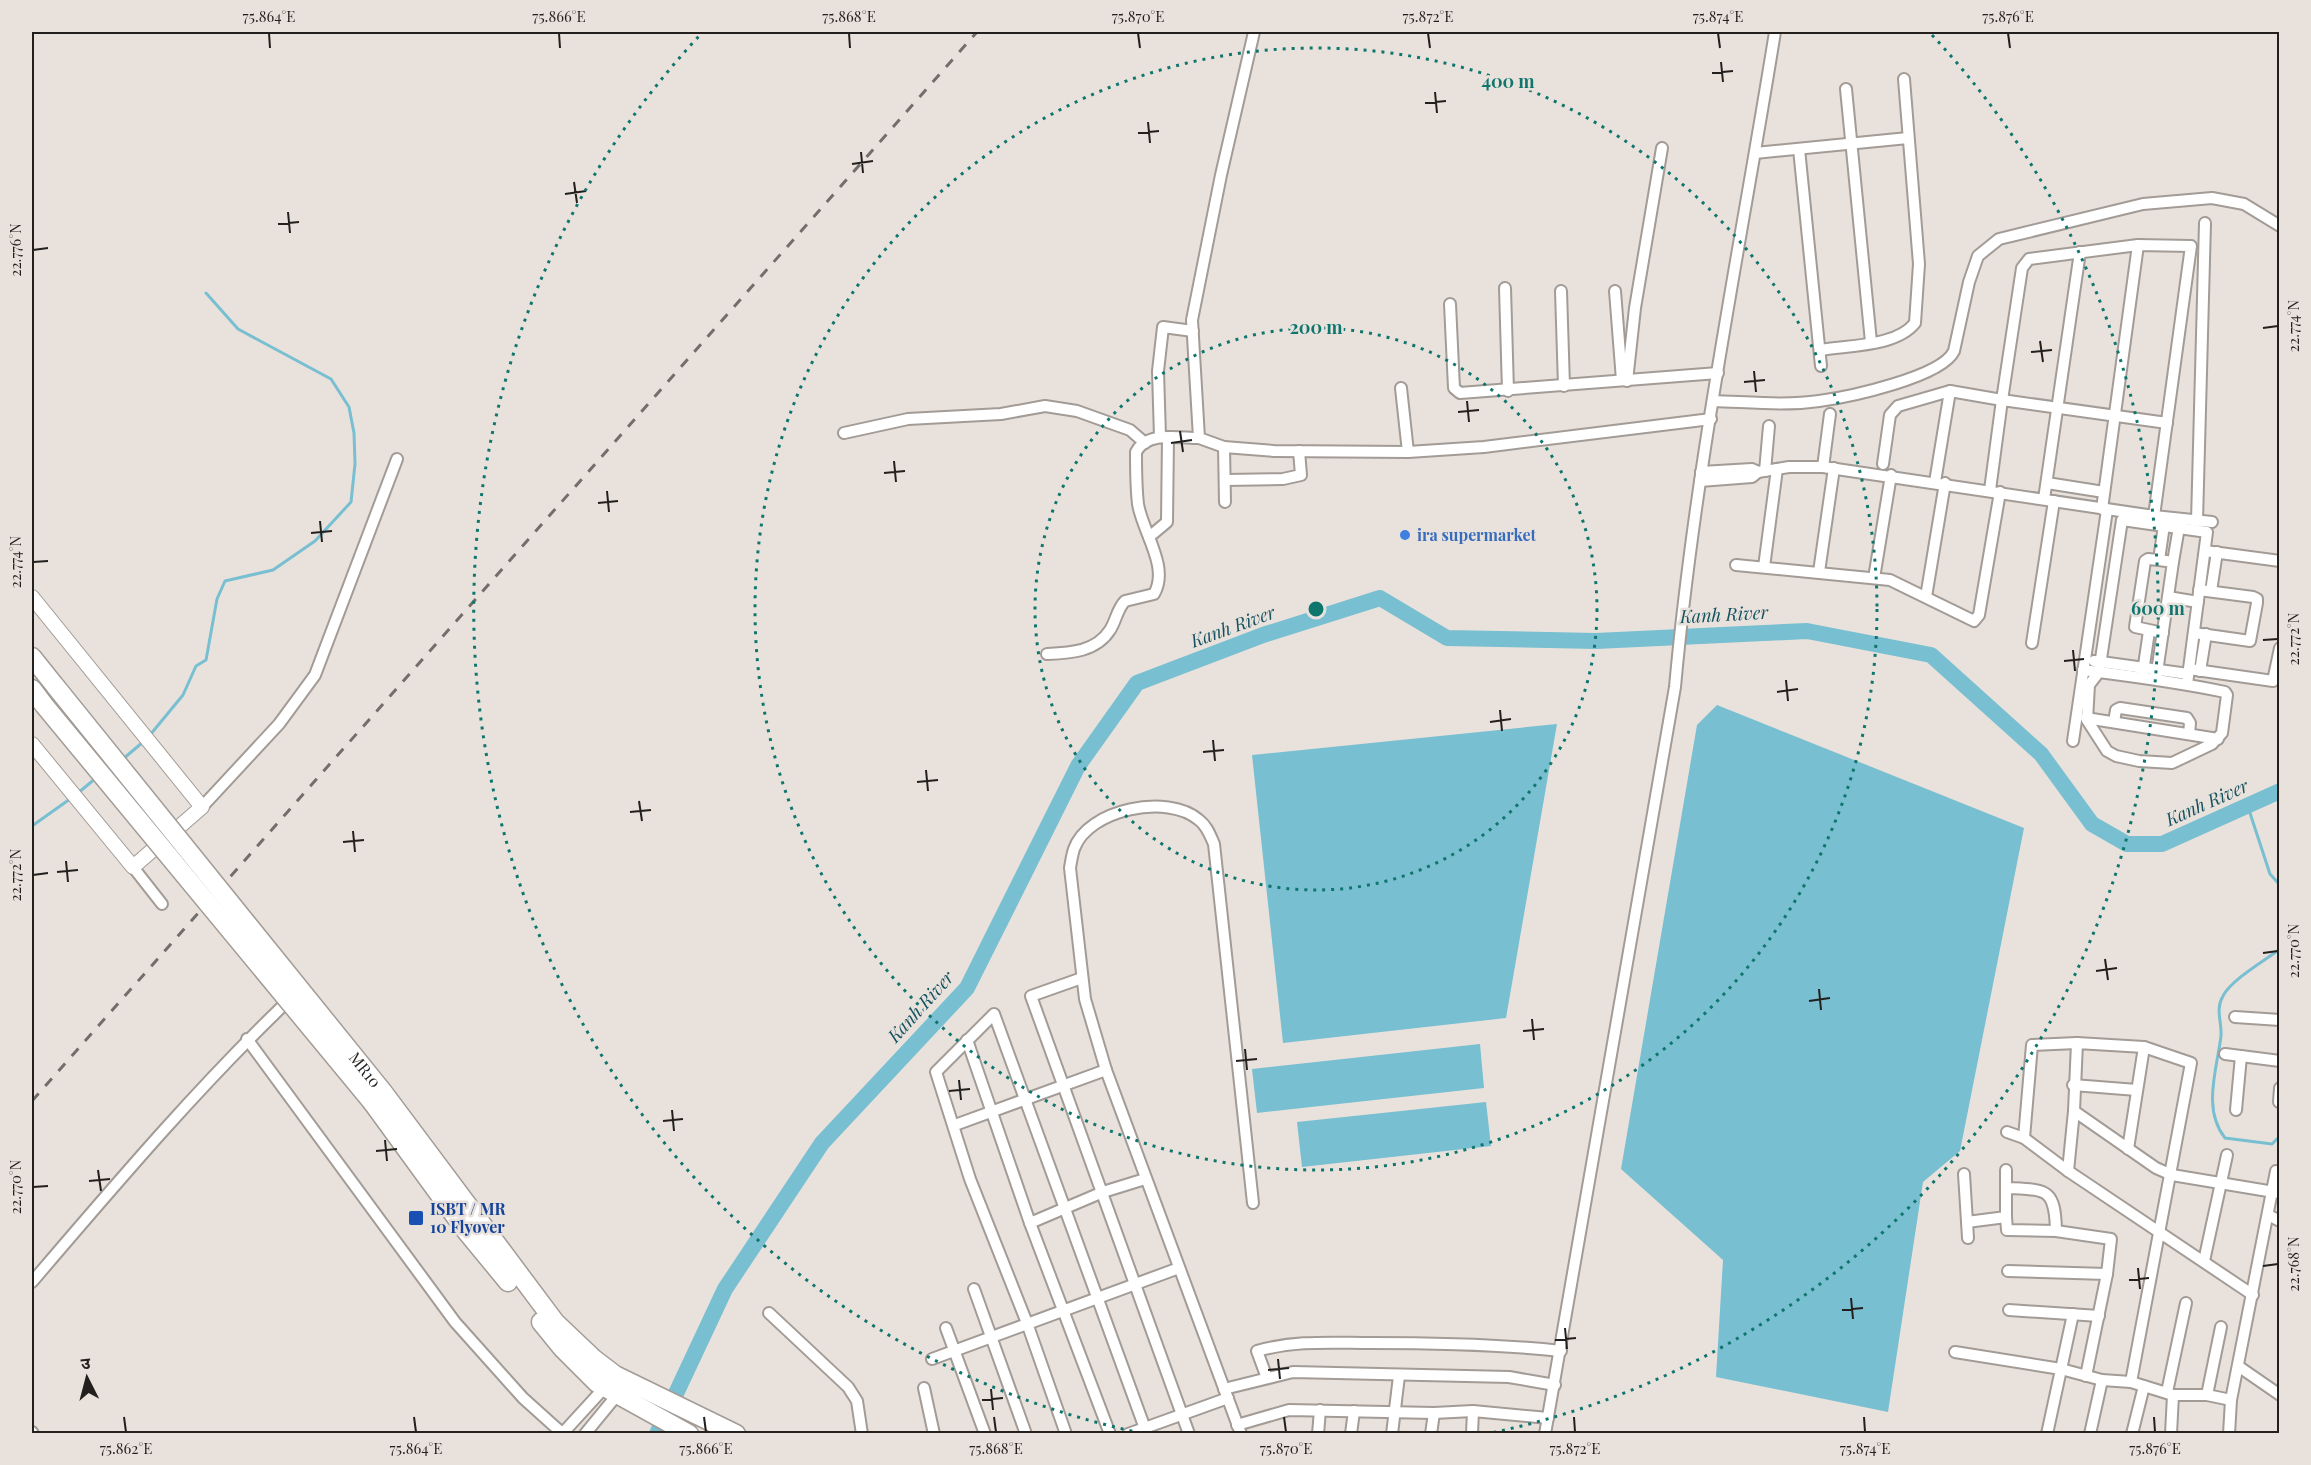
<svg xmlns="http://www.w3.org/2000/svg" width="2311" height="1465" font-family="'Playfair Display','Noto Sans Devanagari',serif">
  <rect width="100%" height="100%" fill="#e9e2dc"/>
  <g fill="#78bfd1">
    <path d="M1717,705l307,123 -64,323 -37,31 -35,230 -172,-35 7,-117 -102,-91 76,-444z"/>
    <path d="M1557,724l-51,294 -223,25 -31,-288z"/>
    <path d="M1480,1044l4,44 -227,25 -5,-44z"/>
    <path d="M1486,1102l5,44 -189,21 -5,-45z"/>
  </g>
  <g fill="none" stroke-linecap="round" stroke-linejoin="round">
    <g stroke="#78bfd1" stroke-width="3">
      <path d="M150,735l33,-40 13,-29 10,-6 11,-61 8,-18 48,-11 42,-29 36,-39 4,-38 -1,-31 -5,-26 -18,-28 -93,-50 -32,-36"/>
      <path d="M123,759l20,-17"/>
      <path d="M78,793l18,-15"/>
      <path d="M2248,807l22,67 10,11"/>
      <path d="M32,826l38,-27"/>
      <path d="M2280,949c-16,12 -49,31 -57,47 -8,13 -1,26 -2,40 -4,33 -19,73 4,102l47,6 8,-8"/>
    </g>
    <path stroke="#78bfd1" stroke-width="16" d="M657,1434l68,-145 97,-146 145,-155 111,-222 59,-83 126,-48 117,-37 67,40 149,3 211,-10 124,24 110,99 51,70 35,20h35l118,-53"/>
    <g stroke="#a29b96" stroke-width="14">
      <g id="minor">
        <path d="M1254,32l-33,143 -29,145 7,118 25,9 50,4 134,1 76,-5 227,-28"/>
        <path d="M1846,89l25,253"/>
        <path d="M1799,149l22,217"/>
        <path d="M1755,153l153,-15"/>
        <path d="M1505,288l3,103"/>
        <path d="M1561,291l3,95"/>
        <path d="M1615,291l7,89"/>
        <path d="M1450,304l4,84 6,5 258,-20"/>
        <path d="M1820,350c28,-5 76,-3 95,-27l4,-59 -15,-185"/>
        <path d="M1627,381l8,-73 27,-160"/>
        <path d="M1401,388l7,64"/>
        <path d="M1713,401c35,1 72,5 106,0 30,-4 123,-24 135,-50l15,-69 9,-26 21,-17 144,-35 69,-6 32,6 36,22"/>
        <path d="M844,433l64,-14 93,-5 44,-8 32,5 53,19 15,13"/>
        <path d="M1160,437l-2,-66 5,-44 30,4"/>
        <path d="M1224,447l1,55"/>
        <path d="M1823,467l7,-53"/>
        <path d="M1765,471l4,-45"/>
        <path d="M1758,472l31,-5h34l331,49 37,-270 -53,-1 -109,14 -7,9 -20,132 -52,-9 -52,15 -8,9 -7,49"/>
        <path d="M1225,480l58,-1 18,-4 -2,-24"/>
        <path d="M1700,481l52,-4 6,-5 -6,-3 -51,3"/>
        <path d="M1935,482l15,-91"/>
        <path d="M2047,483l57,9"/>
        <path d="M1990,490l12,-90 165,23"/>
        <path d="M2044,499l36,-247"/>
        <path d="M2102,509l36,-264"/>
        <path d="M2154,516l58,6"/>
        <path d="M2197,521l8,-298"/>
        <path d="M1149,537l18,-15 1,-85"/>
        <path d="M2205,551l75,10"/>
        <path d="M2173,562l6,-35"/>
        <path d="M1736,565l154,15 84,41 5,-6 21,-123"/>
        <path d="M1764,567l13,-98"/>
        <path d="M1819,572l15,-104"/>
        <path d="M1874,578l17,-103"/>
        <path d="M2211,591l6,-39"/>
        <path d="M1926,597l19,-114"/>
        <path d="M2168,597l30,5"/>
        <path d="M2163,633l-28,-6 10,-66 3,-2 11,1 5,-35"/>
        <path d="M2194,633l56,8 7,-38v-4l-4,-2 -54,-7"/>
        <path d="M2032,643l22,-142"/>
        <path d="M1047,654c23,-1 49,-2 63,-24 6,-9 7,-21 15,-29l29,-7c16,-27 -12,-63 -16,-90 -2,-17 -2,-35 -2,-52 11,-21 43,-14 63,-14"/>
        <path d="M2094,661l94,13"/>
        <path d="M2189,669l84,12 7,-33"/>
        <path d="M2083,670c48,6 95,12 142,22l2,3 -5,38 -10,11 -40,19 -33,-2 -23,-5 -9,-5 -20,-31 2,-35 10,-13 23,-152 85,12 -20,152"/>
        <path d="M2200,671l6,-37"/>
        <path d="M2143,672l6,-41"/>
        <path d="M2156,679l17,-117 -14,-2"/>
        <path d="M2086,718l132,21"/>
        <path d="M2114,722l2,-12 4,-2 67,10 3,5 -1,11"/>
        <path d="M2073,741l34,-231"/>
        <path d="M202,807l77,-83 36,-49 82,-216"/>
        <path d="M133,867l29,37"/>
        <path d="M1082,978l-51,18 158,438"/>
        <path d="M2235,1017l45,3"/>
        <path d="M247,1039l208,283 68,76 40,36"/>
        <path d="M967,1040l63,183 80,211"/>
        <path d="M2225,1054l55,7"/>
        <path d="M2073,1085l64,5"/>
        <path d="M2279,1102l1,-14"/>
        <path d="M2236,1110l5,-54"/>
        <path d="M2074,1111l82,57 16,7 108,18"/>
        <path d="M955,1125l151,-55"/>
        <path d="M2007,1132l17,6 44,33 185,124"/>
        <path d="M2024,1138l8,-93 45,-2"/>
        <path d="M2128,1149l16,-102"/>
        <path d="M2068,1171l6,-60 3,-68 67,4 47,16 -60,319"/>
        <path d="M1964,1174l4,64"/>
        <path d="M2008,1188c39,2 47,0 48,43"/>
        <path d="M2268,1215l12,6"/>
        <path d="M2006,1217l1,13 49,1 55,8 -4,35 -21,102"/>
        <path d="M1967,1222l39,-5v-47"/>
        <path d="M1030,1223l73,-31 42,-13"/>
        <path d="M2204,1261l23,-106"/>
        <path d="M2008,1271l99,3"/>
        <path d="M32,1282c83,-97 166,-195 258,-283"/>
        <path d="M974,1289l52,145"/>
        <path d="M2009,1310l90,6"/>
        <path d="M769,1313l79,74 9,14 5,33"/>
        <path d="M946,1328l39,106"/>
        <path d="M1955,1352l106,17 41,11 29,2 42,13h34l24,5"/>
        <path d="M932,1359l247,-91"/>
        <path d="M2238,1366l42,29"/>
        <path d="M1267,1378l-10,-27c38,-11 75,-8 114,-8 64,0 127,1 190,8"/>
        <path d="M924,1388l10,46"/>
        <path d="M1224,1389l69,-17 216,5 46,8"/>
        <path d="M2167,1392l19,-89"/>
        <path d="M2207,1395l14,-68"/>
        <path d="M1237,1425l52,-15 145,3 39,-2 75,7"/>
        <path d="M32,1432l1,2"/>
        <path d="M562,1434l43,-47"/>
        <path d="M585,1434l32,-39"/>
        <path d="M1066,1434l-39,-111 -57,-144 -34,-107 58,-58 153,420"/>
        <path d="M1128,1434l100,-36"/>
        <path d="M1241,1434l-135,-364 -21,-71 -15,-131c1,-6 2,-13 4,-19 14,-40 94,-56 125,-29 8,6 11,15 15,24l39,359"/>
        <path d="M1318,1434l2,-24"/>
        <path d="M1351,1434l3,-23"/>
        <path d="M1392,1434l7,-58"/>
        <path d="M1431,1434l3,-21"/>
        <path d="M1472,1434l1,-23"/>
        <path d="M1545,1434l130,-747c20,-220 65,-438 100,-655"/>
        <path d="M2047,1434l26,-120"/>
        <path d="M2090,1434l12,-54"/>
        <path d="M2132,1434l12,-48"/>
        <path d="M2171,1434l2,-39"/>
        <path d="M2229,1434l2,-34 45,-229"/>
      </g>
    </g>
    <g stroke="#a29b96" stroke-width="16">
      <path id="tertiary" d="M32,597l170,210 -69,60 -101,-123"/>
    </g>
    <g stroke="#a29b96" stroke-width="21">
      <g id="primary">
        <path d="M32,657l24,30"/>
        <path d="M32,689l12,16"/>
        <path d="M383,1092l172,230 39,37 21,16 121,59"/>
        <path d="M372,1102l94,129 42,51"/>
        <path d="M541,1322l22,27 34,34 92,51"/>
      </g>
    </g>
    <use href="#minor" stroke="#fff" stroke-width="10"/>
    <use href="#tertiary" stroke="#fff" stroke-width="14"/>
    <use href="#primary" stroke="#fff" stroke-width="18"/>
    <path stroke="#736e6b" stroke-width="3" stroke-dasharray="10 10" stroke-linecap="butt" d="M32,1101l945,-1069"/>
    <g stroke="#a29b96" stroke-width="21" stroke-linecap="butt">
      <g id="primary-bridge">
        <path id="s1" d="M56,687l327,405"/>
        <path d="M44,705l328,397"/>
      </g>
    </g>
    <use href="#primary-bridge" stroke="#fff" stroke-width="18"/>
  </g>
  <path fill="none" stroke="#221f1d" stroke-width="2" d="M269,33l1,15M559,33l1,15M849,33l1,15M1138,33l2,15M1428,33l2,15M1718,33l2,15M2008,33l2,15M1721,62l2,20M1712,73l21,-2M1435,92l2,21M1425,103l21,-2M1148,122l2,21M1138,133l21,-2M861,152l2,21M852,164l21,-3M574,182l3,21M565,194l21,-3M288,212l2,21M278,224l21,-2M33,250l15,-2M2263,328l15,-2M2040,341l3,21M2031,352l21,-2M1754,371l2,21M1744,382l21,-2M1467,401l2,21M1458,412l21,-2M1180,431l3,21M1171,443l21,-3M894,461l2,21M884,473l21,-2M607,491l2,21M598,503l20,-2M320,521l2,21M311,533l21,-2M33,562l15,-1M2263,640l15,-1M2073,650l2,21M2064,661l20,-2M1786,680l2,21M1777,692l21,-3M1500,710l2,21M1490,722l21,-3M1213,740l2,21M1203,752l21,-2M926,770l2,21M917,782l21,-2M639,801l3,20M630,812l21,-2M353,831l2,21M343,842l21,-2M66,861l2,21M57,872l21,-2M33,875l15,-2M2263,953l15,-2M2105,959l3,21M2096,971l21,-3M1819,989l2,21M1809,1001l21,-3M1532,1019l2,21M1523,1031l21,-2M1245,1049l2,21M1236,1061l21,-2M959,1080l2,20M949,1091l21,-2M672,1110l2,21M663,1121l20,-2M385,1140l2,21M376,1151l21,-2M98,1170l3,21M89,1181l21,-2M33,1187l15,-1M2263,1266l15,-2M2138,1268l2,21M2129,1280l20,-2M1851,1298l2,21M1842,1310l21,-2M1565,1328l2,21M1555,1340l21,-2M1278,1359l2,20M1268,1370l21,-2M991,1389l2,21M982,1400l21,-2M124,1417l2,15M414,1417l2,15M704,1417l2,15M994,1417l2,15M1284,1417l2,15M1574,1417l1,15M1864,1417l1,15M2154,1417l1,15"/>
  <g fill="none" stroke="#0f766e" stroke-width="3" stroke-dasharray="3 6">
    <circle cx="1316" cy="609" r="281"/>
    <circle cx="1316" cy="609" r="561"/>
    <path d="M1141 1433A842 842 0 0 1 700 35M1932 35A842 842 0 0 1 1491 1433"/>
  </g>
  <circle fill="#3f7fe0" stroke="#e9e2dc" stroke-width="2" cx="1405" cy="535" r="6"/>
  <rect fill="#1a4fb4" stroke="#e9e2dc" stroke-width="2" x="408" y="1210" width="16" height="16" rx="3"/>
  <g text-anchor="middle" stroke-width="5" stroke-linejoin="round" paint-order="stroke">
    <g font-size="16" font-weight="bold" fill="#366cbe" stroke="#e9e2dc" text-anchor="start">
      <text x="1417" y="541">ira supermarket</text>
    </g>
    <g font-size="16" fill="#221f1d" stroke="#e9e2dc">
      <text dy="6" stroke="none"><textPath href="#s1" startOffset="492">MR10</textPath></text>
    </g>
    <g font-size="16" font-weight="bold" fill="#164399" stroke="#e9e2dc" text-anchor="start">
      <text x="430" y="1215">ISBT / MR<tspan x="430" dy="18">10 Flyover</tspan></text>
    </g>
    <g font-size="18" font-style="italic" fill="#15525f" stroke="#e9e2dc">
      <text transform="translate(1724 615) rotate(-3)" y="6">Kanh River</text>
      <text transform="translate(1233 627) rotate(-20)" y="6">Kanh River</text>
      <text transform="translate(2207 803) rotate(-24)" y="6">Kanh River</text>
      <text transform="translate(921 1007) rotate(-48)" y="6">Kanh River</text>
    </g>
  </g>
  <circle cx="1316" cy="609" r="9" fill="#0f766e" stroke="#e9e2dc" stroke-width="3"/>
  <g font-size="18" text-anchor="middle" font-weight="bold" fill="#0f766e" stroke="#e9e2dc" stroke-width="5" stroke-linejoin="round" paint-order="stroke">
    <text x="1508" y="88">400 m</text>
    <text x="1316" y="334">200 m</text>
    <text x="2158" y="615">600 m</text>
  </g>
  <rect width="2311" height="1465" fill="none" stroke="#e9e2dc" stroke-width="66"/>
  <g transform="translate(87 1378) rotate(354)" stroke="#e9e2dc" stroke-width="4.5" paint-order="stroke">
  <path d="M0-4.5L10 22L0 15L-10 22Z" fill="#221f1d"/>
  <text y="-9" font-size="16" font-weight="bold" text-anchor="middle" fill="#221f1d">उ</text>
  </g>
  <rect x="33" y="33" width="2245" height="1399" fill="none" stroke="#221f1d" stroke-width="2"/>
  <g font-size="15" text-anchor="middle" fill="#221f1d">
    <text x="269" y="22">75.864°E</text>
    <text x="559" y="22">75.866°E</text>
    <text x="849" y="22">75.868°E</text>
    <text x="1138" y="22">75.870°E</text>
    <text x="1428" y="22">75.872°E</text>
    <text x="1718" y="22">75.874°E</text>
    <text x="2008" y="22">75.876°E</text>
    <text transform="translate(16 250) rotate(-90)" y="5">22.776°N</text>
    <text transform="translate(2294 326) rotate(-90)" y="5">22.774°N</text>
    <text transform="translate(16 562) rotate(-90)" y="5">22.774°N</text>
    <text transform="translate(2294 639) rotate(-90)" y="5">22.772°N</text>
    <text transform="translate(16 875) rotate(-90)" y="5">22.772°N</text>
    <text transform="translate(2294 951) rotate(-90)" y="5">22.770°N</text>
    <text transform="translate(16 1187) rotate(-90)" y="5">22.770°N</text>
    <text transform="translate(2294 1264) rotate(-90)" y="5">22.768°N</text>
    <text x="126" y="1454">75.862°E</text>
    <text x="416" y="1454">75.864°E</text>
    <text x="706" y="1454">75.866°E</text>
    <text x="996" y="1454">75.868°E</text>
    <text x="1286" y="1454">75.870°E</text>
    <text x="1575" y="1454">75.872°E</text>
    <text x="1865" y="1454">75.874°E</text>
    <text x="2155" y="1454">75.876°E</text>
  </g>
</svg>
